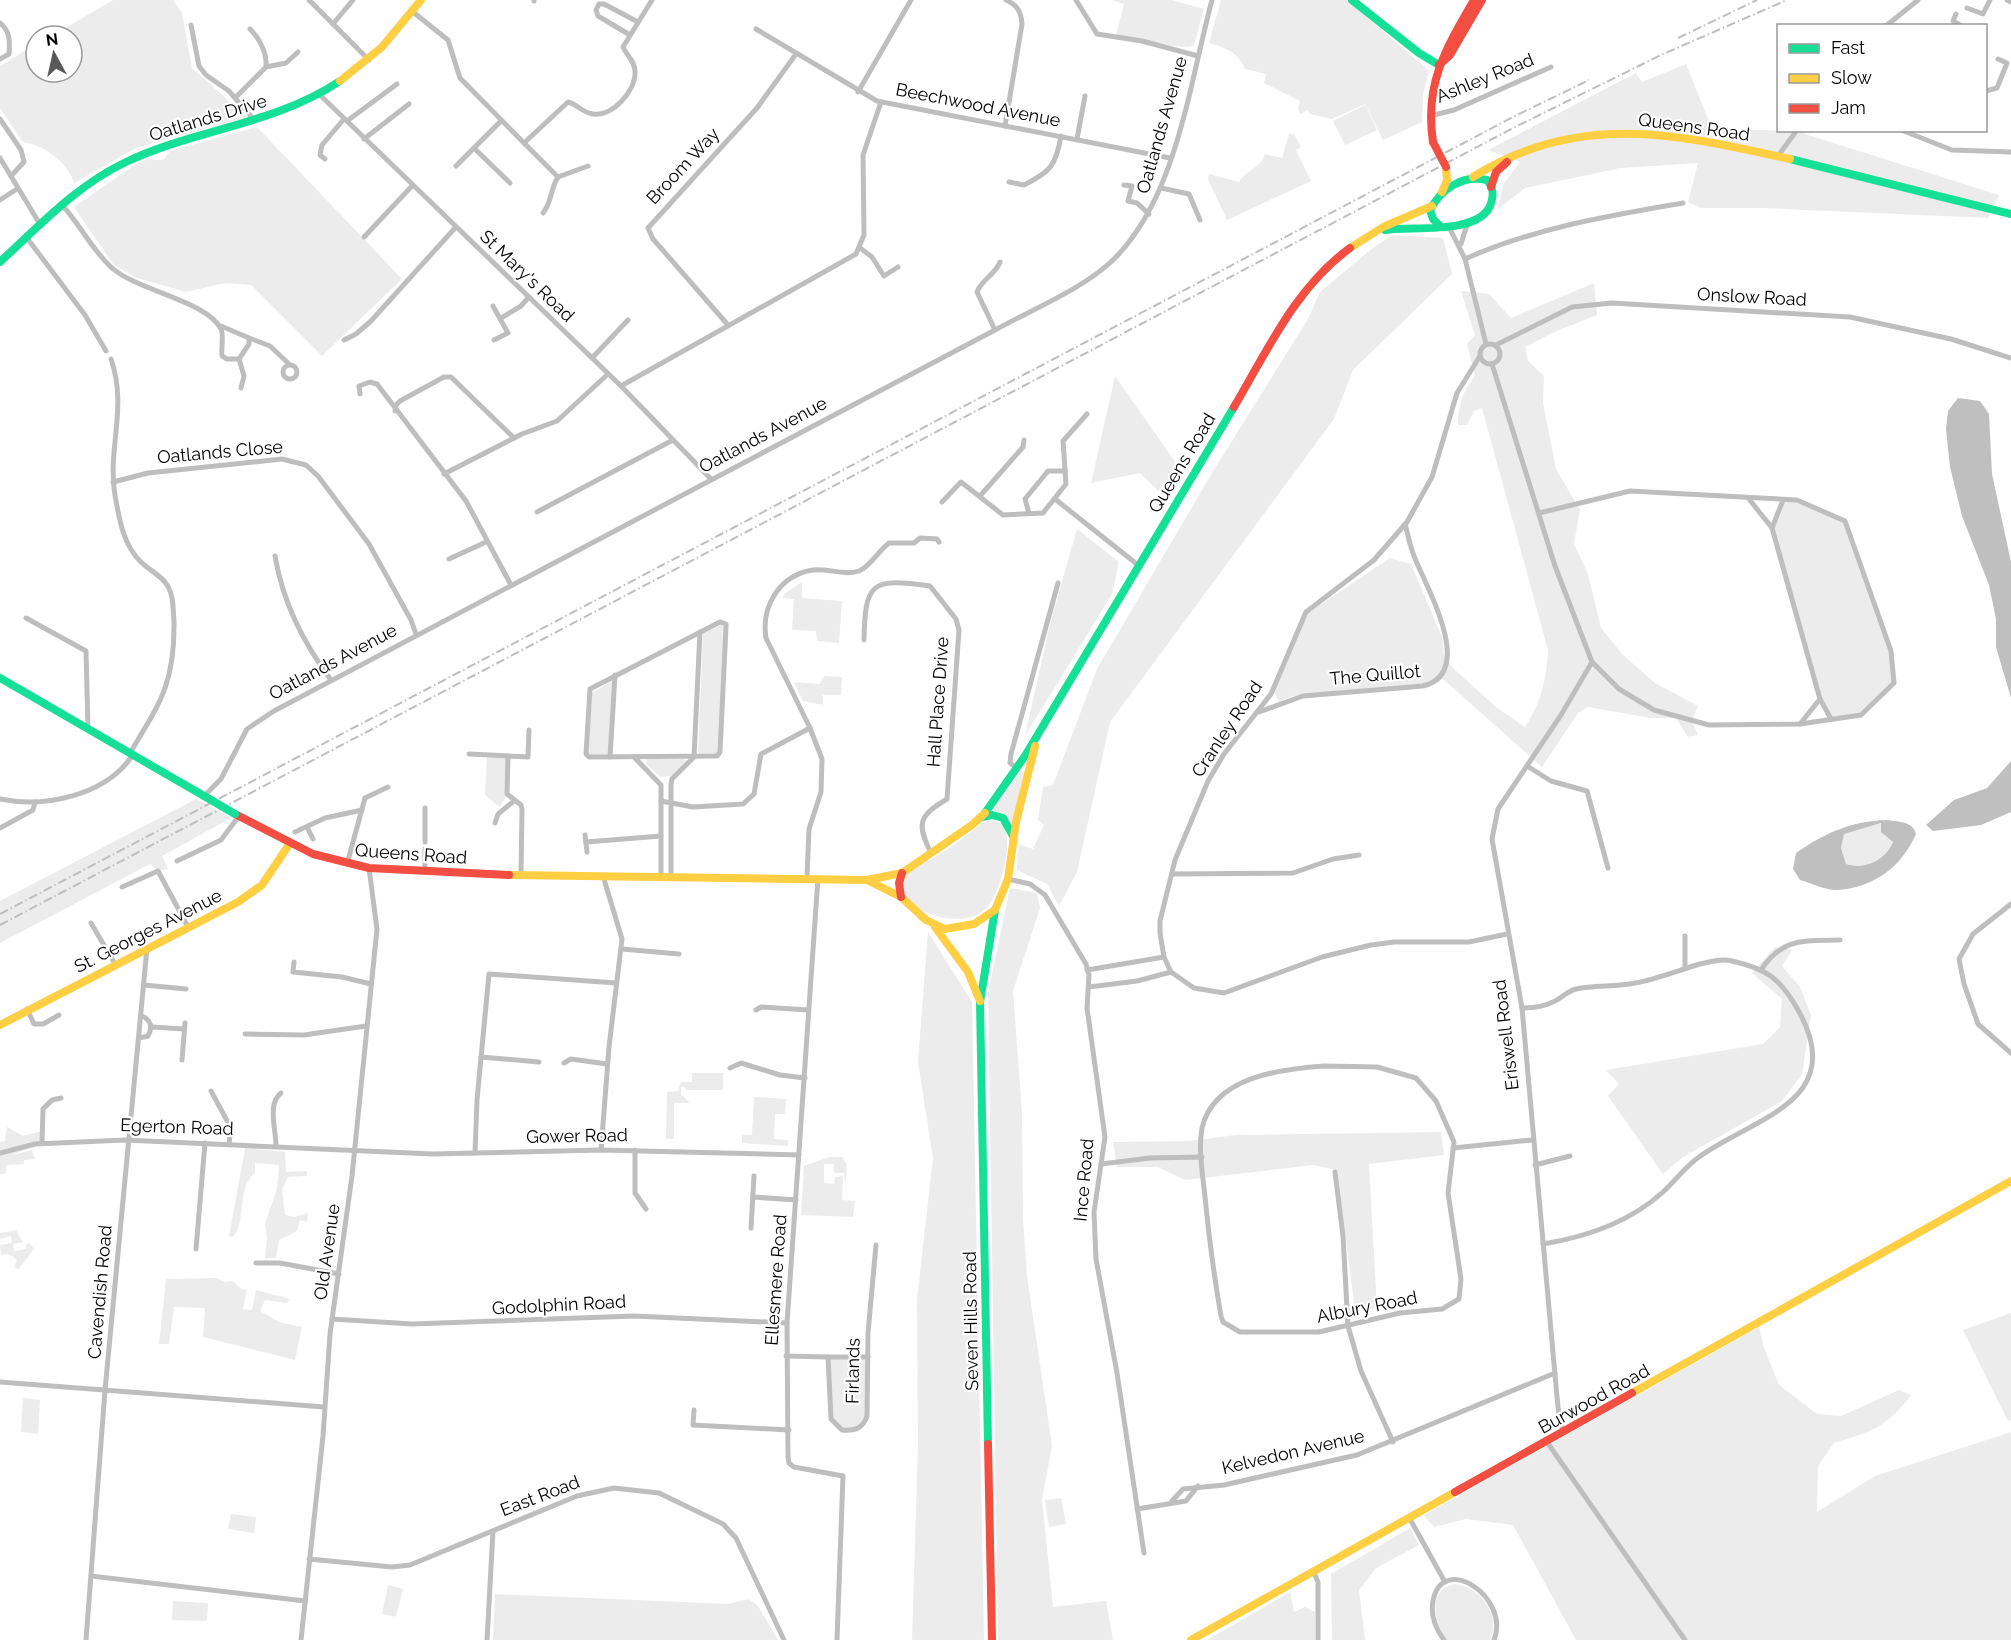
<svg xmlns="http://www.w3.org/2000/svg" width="2011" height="1640" font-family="Raleway,sans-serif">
  <rect width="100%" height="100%" fill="#fff"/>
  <g fill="#ececec">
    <path d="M113,0h60l9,13 10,55 55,49 -111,31 -62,35c-6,-21 -30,-38 -51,-41l-23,-34v-42l36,-22v28h36v-36h-20z"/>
    <path d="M1112,0h59l33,9 -10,36c-9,7 -61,-9 -78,-10l8,-31z"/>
    <path d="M1221,0h126l82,71 -6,24 -1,27 -39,18 -18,-36 -33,15 -22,-5 -2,-4 -8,4 -2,-5 2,-8 -36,-18 2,-9 -21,-5c-7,-17 -19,-21 -36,-26z"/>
    <path d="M1686,64l26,65 91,2 2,3 194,61 -11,23 -226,-10h-61l-13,-6 10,-39 -77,5 -96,20 -28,22 7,-27 16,-21 -32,-12 148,-77 6,9z"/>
    <path d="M1365,105l12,25 -32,15 -12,-24z"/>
    <path d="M257,127l145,152 -80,77 -71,-71 -26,-2 -39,9 -49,-14 -24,-14 -39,-57 59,-41 14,-7 16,1 7,-9z"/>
    <path d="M1289,134h5l7,13 -5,3 15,31 -84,39 -19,-41 1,-5 30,8c7,-12 22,-14 26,-28l17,4z"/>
    <path d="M1392,235l51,3 9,36 -99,96 -19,49 -224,303 -33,150 -18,34 -12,-22 -30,-14 1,-26 15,5 11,-24 -6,-5 5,-33 10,-2 44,-116 115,-196 96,-154 12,-27 49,-41z"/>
    <path d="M1594,283l3,32 -45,18 -27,14 3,14 16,15 -1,27 13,66 24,41 -6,34 14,30 13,54 22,27 32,28 43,23 -6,15 6,14 -10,2 -12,-19h-25l-63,-11 -10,6 -36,54 -99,-88 -20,6 -131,11 -13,6 -5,-10 34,-79 82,-55 21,6 32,75 1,17 10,13 43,39 28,19c17,-26 21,-47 23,-77l-66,-242 -8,3 -7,14h-9c-1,-19 6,-35 17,-49l-8,-32 8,-9 -14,-44 28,3 22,24z"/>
    <path d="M1115,376l70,100 -18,23 -27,-26 -49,10z"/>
    <path d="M1783,500h14l48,21 46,130 3,32 -33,32 -30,4 -11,-20 -48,-171z"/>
    <path d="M1077,529l42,33 -7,32 -87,142 25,-112z"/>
    <path d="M802,582v16l40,3 -3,42 -22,-2 -1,-10 -24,-1 2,-31 -11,-1 1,-4z"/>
    <path d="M721,625l5,3 -8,124 -4,3 -16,-1 5,-120z"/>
    <path d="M824,676l18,1 -1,18h-18v10l-20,-4 -9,-19 26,2z"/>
    <path d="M612,681l-4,73 -17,1 -3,-2 4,-60z"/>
    <path d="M487,755l21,1 -1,38 -7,13 -15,-12z"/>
    <path d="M647,759h36l4,2 -15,15 -11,1 -15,-13z"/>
    <path d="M1021,770l3,2 -11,51 -8,-8 -12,-4z"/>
    <path d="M196,799l35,19 -69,38 6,13 -10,2 -8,-7 -150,79v-42z"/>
    <path d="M993,820l10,4c7,14 4,30 1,44 -4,14 -9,32 -20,42 -25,22 -92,0 -80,-35l46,-27 34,-26z"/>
    <path d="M1882,823l11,18c-8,19 -27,29 -47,23l-5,-16 3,-15z"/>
    <path d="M1010,888l27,5 3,15 -27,83 9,121 1,107 4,57 25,170 -10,54 11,107 53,-6 7,39h-115l-10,-647z"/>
    <path d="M928,932l44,70 12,638h-72l6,-197 -1,-143 16,-142 -15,-96z"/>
    <path d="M1775,947l17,3 -10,16 18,21 11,28 -9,59 -20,27 -99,56 -20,17 -55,-78 11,-12 -13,-14 157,-26 17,-17 2,-28 -30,-26z"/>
    <path d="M692,1073h31v17h-38v-3h-4v7l9,9h-16v36h-8l1,-47 11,-1 3,-9h11z"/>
    <path d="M754,1097l32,2 -1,15h-10l-1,25 14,1v6l-46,-3v-8h10z"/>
    <path d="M7,1127l16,9 19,-5v12l-33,13 23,-6 3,9 -11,1v4l-17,1 -2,9h-5v-32l5,-1z"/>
    <path d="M1441,1132l3,23 -75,9 8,145 -22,1 -18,-140 -23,-5 -129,15 -27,-13h-41l-4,-25 75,-1 48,-6z"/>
    <path d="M246,1144l11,5 28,3 1,20 21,-1v5l-19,1 -6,13 3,25 9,2 14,-4 -1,9 -7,-2 -3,11 -18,9 -3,18h-11l2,-20 -2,-14 12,-35 2,-24 -24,-2v10c-19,15 -8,48 -22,64l-4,-1z"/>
    <path d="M830,1157h12l5,8 -2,20 -1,-12h-10v-9h-10v19l10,1 1,-7 8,-1 -1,24 13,1 -2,16 -52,-2 3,-49z"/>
    <path d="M16,1230l7,12 -10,2 1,7 12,-2v-5l3,-1 5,6 -16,21 -4,-4 3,-6 -8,-6 -8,1 -1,-10 12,-2 -1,-7 -11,3v-6z"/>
    <path d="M217,1278l8,4 7,-1 10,8 5,1 -4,19 9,1 4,-20 34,9 -3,4 -22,-3 -5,11 19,11 23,5 -7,33 -92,-23 2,-29 -31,-1 -5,37h-10l7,-65z"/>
    <path d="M2011,1313v107l-3,1 -45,-91z"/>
    <path d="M1759,1327l5,21 15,37 38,29 24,2 58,-26 12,5c-24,32 -40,37 -77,48l-16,23 -1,46 58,-36 136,-44v208h-435l-63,-115 -47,-6 -32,8 -10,-12z"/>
    <path d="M828,1357h40l-2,63 -16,11 -17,-7z"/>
    <path d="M23,1398l17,2 -2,34 -17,-2z"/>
    <path d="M1061,1498l5,26 -17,3 -4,-27z"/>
    <path d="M231,1514l25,3 -2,16 -26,-4z"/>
    <path d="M1410,1528l9,17 -43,23 -17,22 6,50h-33l-1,-66z"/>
    <path d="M1455,1584c26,4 46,30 35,56h-43c-13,-18 -21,-50 8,-56z"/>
    <path d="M388,1585l15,4 -7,28 -14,-3z"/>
    <path d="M1290,1592l4,20 11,-5 10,5v28h-108z"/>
    <path d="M495,1594l233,10 20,-5 10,7 20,34h-285z"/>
    <path d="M173,1601l35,2 -1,18 -35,-1z"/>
  </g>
  <g fill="#bfbfbf" fill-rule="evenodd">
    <path d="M1958,398l22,3 9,13 3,60 19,88v136l-15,-51v-28l-7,-34 -27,-69 -12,-49 -4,-38 2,-18z"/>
    <path d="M2011,761v51l-30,13 -48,6 -7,-6 28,-25 33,-12z"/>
    <path d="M1887,820c12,2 26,1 29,14 -15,34 -43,54 -80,56 -11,0 -25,-7 -36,-10l-7,-11 3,-16c29,-20 55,-32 91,-33zM1881,823v9l12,10c-8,18 -27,28 -47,22l-5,-16 3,-14z"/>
  </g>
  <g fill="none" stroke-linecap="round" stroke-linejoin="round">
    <g stroke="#bebebe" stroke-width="5">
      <path d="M309,0l60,60"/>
      <path d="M534,0v1"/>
      <path d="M1076,0l21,34 45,7 56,15"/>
      <path d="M2007,0l4,2"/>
      <path d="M1967,8l16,6 7,-14"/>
      <path d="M413,12l35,28 12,38 64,65 44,-41c9,2 15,11 25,12 19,3 43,-23 42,-42 0,-11 -8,-16 -12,-25l29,-47"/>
      <path d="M1956,14l-3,7 7,4"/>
      <path d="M0,23c10,8 10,18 9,31l-9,5"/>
      <path d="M333,24l20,-24"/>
      <path d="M191,25l8,41 7,9 23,16 26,30"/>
      <path d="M1886,26l32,-26"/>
      <path d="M756,29l121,72 293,57"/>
      <path d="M630,35l-32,-19 -2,-6 3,-6h5l34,18"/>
      <path d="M266,67l20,-4 12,-11"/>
      <path d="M1986,91l11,-3 10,-25 -9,-4"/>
      <path d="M858,92l53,-92"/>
      <path d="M320,95l301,291 90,93"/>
      <path d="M236,97l30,-30c1,-14 -6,-28 -16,-38"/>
      <path d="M1430,116l24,-6 97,-43"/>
      <path d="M0,119l21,31 3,12 -13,14"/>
      <path d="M347,121l50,-37"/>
      <path d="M1005,126l17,-102c-1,-13 -5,-19 -16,-24"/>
      <path d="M1901,130l51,20 59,2"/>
      <path d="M364,139l45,-35"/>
      <path d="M1077,139l8,-43"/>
      <path d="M524,143l34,34"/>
      <path d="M474,148l36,35"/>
      <path d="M1778,156l19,-26"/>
      <path d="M0,158l41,68"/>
      <path d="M325,159l-5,-4 2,-10 22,-26"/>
      <path d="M456,166l45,-45"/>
      <path d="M1009,182l15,3c26,-13 32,-19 37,-49"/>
      <path d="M1124,185l8,1 -4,15 9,2 12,11"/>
      <path d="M1161,188l28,6 11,26"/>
      <path d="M0,200l17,-11"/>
      <path d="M63,206c17,19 30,45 49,62 26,23 95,33 109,61 3,6 0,19 1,27l5,3h12l5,17 -3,12"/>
      <path d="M543,213c9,-10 7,-24 15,-36l30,-11"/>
      <path d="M1449,227l16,32 21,85"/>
      <path d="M364,237l48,-51"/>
      <path d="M27,238l58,77 21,36"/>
      <path d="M1461,244l5,-16 4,-5"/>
      <path d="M860,248l12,9 12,19 14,-9"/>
      <path d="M1465,259c69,-31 143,-43 218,-56"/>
      <path d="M493,306l15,27 -14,7"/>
      <path d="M501,318l20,-12 7,-8"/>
      <path d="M728,325l-75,-86 -5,-11 109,-120 39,-54"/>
      <path d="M221,326l28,12v6l-10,15"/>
      <path d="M995,330l-18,-38c5,-13 18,-17 23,-30"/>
      <path d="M249,338l21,8 19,18"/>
      <path d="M344,340l12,-6 15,-13 84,-93"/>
      <circle cx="1490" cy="354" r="10"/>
      <path d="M1496,345l76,-38 40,-4 238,14 101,22 60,19"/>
      <path d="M1480,356l-23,37 -25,84 -25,45 -33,38 -68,52 -35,82 -47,60 -16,27 -33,79 -15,61v12l4,24 7,15 23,16 30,5 98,-36 49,-12 23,-3h75l38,-8"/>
      <path d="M592,358l36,-38"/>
      <path d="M111,359c17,49 -4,90 4,136 4,23 8,50 26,67 7,7 17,12 24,20 9,11 8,27 9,40 1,61 -14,81 -44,131"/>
      <path d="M1492,364l63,202 37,96 27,27 35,21 55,15 91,-1 61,-9 33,-32 -3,-32 -46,-130 -48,-21 -167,-9 -91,22"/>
      <circle cx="290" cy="372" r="7"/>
      <path d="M621,386l235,-132 8,-19 -1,-80 18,-53"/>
      <path d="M360,394l-1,-8 11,-4 7,2 89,117 45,84"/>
      <path d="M395,411l1,-6 4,-4 44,-24h7l63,61"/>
      <path d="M444,474l78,-40 35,-13 51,-47"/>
      <path d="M113,482l35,-9 134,-14 24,6 12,11 51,68 42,76 5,14"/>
      <path d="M980,496l43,-49 1,-7"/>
      <path d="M1055,499l83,66"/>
      <path d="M1749,499l23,29 48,171 -20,25"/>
      <path d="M942,502l19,-20 42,33 40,-2 23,-29 -3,-43 24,-27"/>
      <path d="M537,512l136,-72"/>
      <path d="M1029,513l-4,-14 23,-28h17"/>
      <path d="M1772,528l11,-28"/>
      <path d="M275,556c8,47 28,86 56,124"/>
      <path d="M449,559l37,-17"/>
      <path d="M26,618l60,33 2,78"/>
      <path d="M720,622l6,2v3l-6,125 -3,4 -128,1 -3,-3 4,-65z"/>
      <path d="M864,640c1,-59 8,-62 66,-54l26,33 3,11 -12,169c-28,17 -31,24 -16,54"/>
      <path d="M1820,699l11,20"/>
      <path d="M1259,712l44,-16 120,-10c54,-13 3,-99 -9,-130 -4,-10 -6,-21 -9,-32"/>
      <path d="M469,754l59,3 1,-27"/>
      <path d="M508,756l-1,38 14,11 1,4 -1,65"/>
      <path d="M610,757l5,-82"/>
      <path d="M634,757l27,28v91"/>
      <path d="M1527,766l24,15 36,10 21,77"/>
      <path d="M1017,768l-7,-5 1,-9 47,-171"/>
      <path d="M204,796l17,-17 26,-50 27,-18 721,-381c36,-20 88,-41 118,-70 64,-63 76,-175 99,-260"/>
      <path d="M0,799c44,9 105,-3 132,-43"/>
      <path d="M661,801l32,6 50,-3 11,-10 7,-40 49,-26"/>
      <path d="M495,823l3,-9 16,-13"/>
      <path d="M307,827l6,12"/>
      <path d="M0,828l33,-18 2,-8"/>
      <path d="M295,832l30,-14 37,-8"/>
      <path d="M585,835l2,17"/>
      <path d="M425,842v-34"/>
      <path d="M586,842l75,-6"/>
      <path d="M177,861l44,-21 18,-24"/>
      <path d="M347,864l18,-66 23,-11"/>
      <path d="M425,872v-23"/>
      <path d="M1173,874l120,-1 40,-14 26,-4"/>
      <path d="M671,876v-92l1,-5 22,-22 6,-125"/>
      <path d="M807,878l2,-49 12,-37 1,-33 -12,-31 -44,-90c-5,-31 13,-63 47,-68 14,-2 32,6 46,1 12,-5 19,-20 30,-28h25l6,-5 17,1 2,3"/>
      <path d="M818,878l-31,445 1,134 1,6 5,4 49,9 -6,164"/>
      <path d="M1008,879l22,5 15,11 41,69 3,11 -2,33 18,129 -11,75 2,47 21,114 27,180"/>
      <path d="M122,887l36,-16 30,56"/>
      <path d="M2011,904l-38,30 -14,25 5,25 14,40 33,29"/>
      <path d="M91,923l24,41"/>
      <path d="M622,949l57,5"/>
      <path d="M294,962l-1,10 49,5 29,7"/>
      <path d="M1685,968v-32"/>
      <path d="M1087,970l77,-13"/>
      <path d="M1761,970c22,-33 42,-29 79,-30"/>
      <path d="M144,985l42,4"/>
      <path d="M1089,987l48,-6 34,-9"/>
      <path d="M1522,1008c10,0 21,-1 31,-6 8,-3 14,-11 23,-13 19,-4 40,-2 59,-6 22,-4 44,-13 65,-19 10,-2 22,-6 32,-3 35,8 48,17 66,49 52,91 -45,108 -99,147 -14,10 -24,24 -36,35 -33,30 -77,45 -120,52"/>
      <path d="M27,1009l7,15h9l16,-9"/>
      <path d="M756,1010l5,-3 47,3"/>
      <path d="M152,1027l32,2"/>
      <path d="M245,1034l59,1 62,-9"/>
      <path d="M139,1038l9,-2c5,-9 3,-16 -6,-20"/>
      <path d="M481,1057l58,5"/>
      <path d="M182,1060l3,-37"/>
      <path d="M564,1063l7,-4 36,5"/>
      <path d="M1324,1066l53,1 39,11 20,23 18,41 -6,51 13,86 -2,20 -17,10 -42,4 -81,19h-79l-17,-10 -2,-6c-7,-40 -12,-79 -16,-119 -2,-21 -7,-47 -3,-69 12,-52 80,-59 122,-62z"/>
      <path d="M730,1068l11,-5 39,12 25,3"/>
      <path d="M211,1091l20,37 -2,16"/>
      <path d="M42,1143l1,-34 9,-9 9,-2"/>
      <path d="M276,1146c0,-17 -9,-42 5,-53"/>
      <path d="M1453,1148l79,-8"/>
      <path d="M601,1150l8,-103 13,-108 -19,-63"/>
      <path d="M635,1150v43l11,16"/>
      <path d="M0,1153l35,-9 90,-4 307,14 169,-4 198,5"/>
      <path d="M475,1153l2,-53 12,-126 127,9"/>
      <path d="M1101,1164l49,-6 52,-1"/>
      <path d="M1535,1165l35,-9"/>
      <path d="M1335,1172l8,64 5,90 13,45 32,71"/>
      <path d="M753,1197l43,3"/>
      <path d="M751,1228l3,-52"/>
      <path d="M196,1249l9,-106"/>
      <path d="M256,1263h24l59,11"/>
      <path d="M332,1319l80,5 222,-8 153,7"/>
      <path d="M786,1356l42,1 3,62 11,11c12,1 21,-1 25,-14l1,-83 8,-88"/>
      <path d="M828,1357h40"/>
      <path d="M0,1382l324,25"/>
      <path d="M694,1410l-1,15 96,5"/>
      <path d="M1565,1432l-5,-8 -3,-27 -35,-389 -30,-169 6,-30 63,-94 31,-53"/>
      <path d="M1547,1442l138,198"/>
      <path d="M1172,1501l11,-12 41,-4 133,-30 198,-82"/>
      <path d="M1137,1509l49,-8 12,-15"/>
      <path d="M1410,1519l35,63"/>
      <path d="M309,1559l83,8 18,-2 167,-69 37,-8 45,5 64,31 13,14 48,102"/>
      <path d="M1314,1573l4,9v58"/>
      <path d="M91,1576l214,25"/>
      <path d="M86,1640l19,-250 42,-442"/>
      <path d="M301,1640l22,-204 7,-102 22,-158 25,-247 -8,-61"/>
      <path d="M487,1640l6,-109"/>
      <path d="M1444,1640c-8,-11 -14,-24 -11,-39 9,-49 78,-4 61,39"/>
    </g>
    <g stroke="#16e098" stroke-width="8">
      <path d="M1352,0l67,53 20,12"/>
      <path d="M1790,159l221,55"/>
      <path d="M1385,230c27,-4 92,5 105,-24 4,-10 4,-18 -3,-26 -24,-6 -46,9 -57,30l3,9 7,7"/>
      <path d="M0,262c39,-36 77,-77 126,-100 69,-33 148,-37 214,-81"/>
      <path d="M0,678l211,122"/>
      <path d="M985,813l40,-57 209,-349"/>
      <path d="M982,817l10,-2 11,3 10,18"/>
      <path d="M988,1444l-8,-442 15,-92"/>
    </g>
    <g stroke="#ffcf43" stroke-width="8">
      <path d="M340,81l42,-34 39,-47"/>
      <path d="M1473,177c105,-66 204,-43 317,-18"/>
      <path d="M1442,192l5,-12 -1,-13"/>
      <path d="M1350,248l33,-21 49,-21"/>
      <path d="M509,875l358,5 35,-7 70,-48 13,-12"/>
      <path d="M867,880l34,17 25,23 19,9 29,-5 21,-14 13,-31 8,-57 19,-76"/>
      <path d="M935,927l33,45 12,29"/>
      <path d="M0,1025l238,-123 24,-17 28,-42"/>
      <path d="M1632,1393l379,-212"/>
      <path d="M1191,1640l264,-148"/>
    </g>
    <g stroke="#f24e42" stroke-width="8">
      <path d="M1439,65l11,-10 32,-55"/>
      <path d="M1433,142c-9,-58 13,-94 41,-142"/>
      <path d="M1491,187l5,-15 11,-10"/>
      <path d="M1234,407c33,-56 62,-120 116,-159"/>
      <path d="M235,814l78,40 56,14 140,7"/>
      <path d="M901,897l-2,-14 3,-10"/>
      <path d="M988,1444l4,196"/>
      <path d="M1455,1492l177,-99"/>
    </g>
    <g stroke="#bebebe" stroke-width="2" stroke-dasharray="9 3 1.5 3" stroke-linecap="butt">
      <path d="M1678,38l79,-38"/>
      <path d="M0,914l1513,-797 76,-37"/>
      <path d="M0,925l1517,-799 144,-71 126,-55"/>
    </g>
    <path stroke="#16e098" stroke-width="8" d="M211,800l24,14"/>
    <path stroke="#f24e42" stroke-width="8" d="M1433,142l13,25"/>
  </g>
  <g text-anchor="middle" stroke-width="4.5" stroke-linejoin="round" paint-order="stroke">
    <g font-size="18" fill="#000" stroke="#fff">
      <text transform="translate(1485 78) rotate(-22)" y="6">Ashley Road</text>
      <text transform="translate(978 105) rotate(11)" y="6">Beechwood Avenue</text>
      <text transform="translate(208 118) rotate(-17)" y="6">Oatlands Drive</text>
      <text transform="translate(1162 125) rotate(-74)" y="6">Oatlands Avenue</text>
      <text transform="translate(1694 127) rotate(8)" y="6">Queens Road</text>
      <text transform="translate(683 166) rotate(-47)" y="6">Broom Way</text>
      <text transform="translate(527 276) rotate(44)" y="6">St Mary's Road</text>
      <text transform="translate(1752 297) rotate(3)" y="6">Onslow Road</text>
      <text transform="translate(763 435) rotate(-28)" y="6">Oatlands Avenue</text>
      <text transform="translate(220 452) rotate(-5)" y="6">Oatlands Close</text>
      <text transform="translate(1182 463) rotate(-59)" y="6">Queens Road</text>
      <text transform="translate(333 662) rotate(-28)" y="6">Oatlands Avenue</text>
      <text transform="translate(1375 675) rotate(-5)" y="6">The Quillot</text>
      <text transform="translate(938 702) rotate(-86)" y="6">Hall Place Drive</text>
      <text transform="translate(1227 729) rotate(-56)" y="6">Cranley Road</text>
      <text transform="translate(411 854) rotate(4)" y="6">Queens Road</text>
      <text transform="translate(148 931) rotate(-27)" y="6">St. Georges Avenue</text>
      <text transform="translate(1506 1035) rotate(-97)" y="6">Eriswell Road</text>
      <text transform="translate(177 1127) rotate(2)" y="6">Egerton Road</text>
      <text transform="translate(577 1136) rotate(-1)" y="6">Gower Road</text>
      <text transform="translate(1084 1180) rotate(-85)" y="6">Ince Road</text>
      <text transform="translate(327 1252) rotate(-82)" y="6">Old Avenue</text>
      <text transform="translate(776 1280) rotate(-86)" y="6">Ellesmere Road</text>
      <text transform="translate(100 1292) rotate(-85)" y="6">Cavendish Road</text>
      <text transform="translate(559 1305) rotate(-3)" y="6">Godolphin Road</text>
      <text transform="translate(1367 1307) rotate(-11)" y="6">Albury Road</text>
      <text transform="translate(971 1321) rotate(-91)" y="6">Seven Hills Road</text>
      <text transform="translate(853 1371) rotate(-89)" y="6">Firlands</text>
      <text transform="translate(1594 1399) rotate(-29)" y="6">Burwood Road</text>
      <text transform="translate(1293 1452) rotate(-13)" y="6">Kelvedon Avenue</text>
      <text transform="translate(540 1496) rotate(-21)" y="6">East Road</text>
    </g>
  </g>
  <rect x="1777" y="24" width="210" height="108" fill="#ffffff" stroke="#999999" stroke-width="1.5"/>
  <rect x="1789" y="44" width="30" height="9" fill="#16e098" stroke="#999999" stroke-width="1.5"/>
  <text x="1831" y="54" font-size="18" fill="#000000">Fast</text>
  <rect x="1789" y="74" width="30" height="9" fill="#ffcf43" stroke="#999999" stroke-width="1.5"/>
  <text x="1831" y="84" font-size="18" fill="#000000">Slow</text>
  <rect x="1789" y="104" width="30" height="9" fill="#f24e42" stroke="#999999" stroke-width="1.5"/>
  <text x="1831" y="114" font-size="18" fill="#000000">Jam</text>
  <g transform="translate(54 54) rotate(352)"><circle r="28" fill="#ffffff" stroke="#999999" stroke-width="1.5"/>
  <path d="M0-4.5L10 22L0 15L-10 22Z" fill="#595959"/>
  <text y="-9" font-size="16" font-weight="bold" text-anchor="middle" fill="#000000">N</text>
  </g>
</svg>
